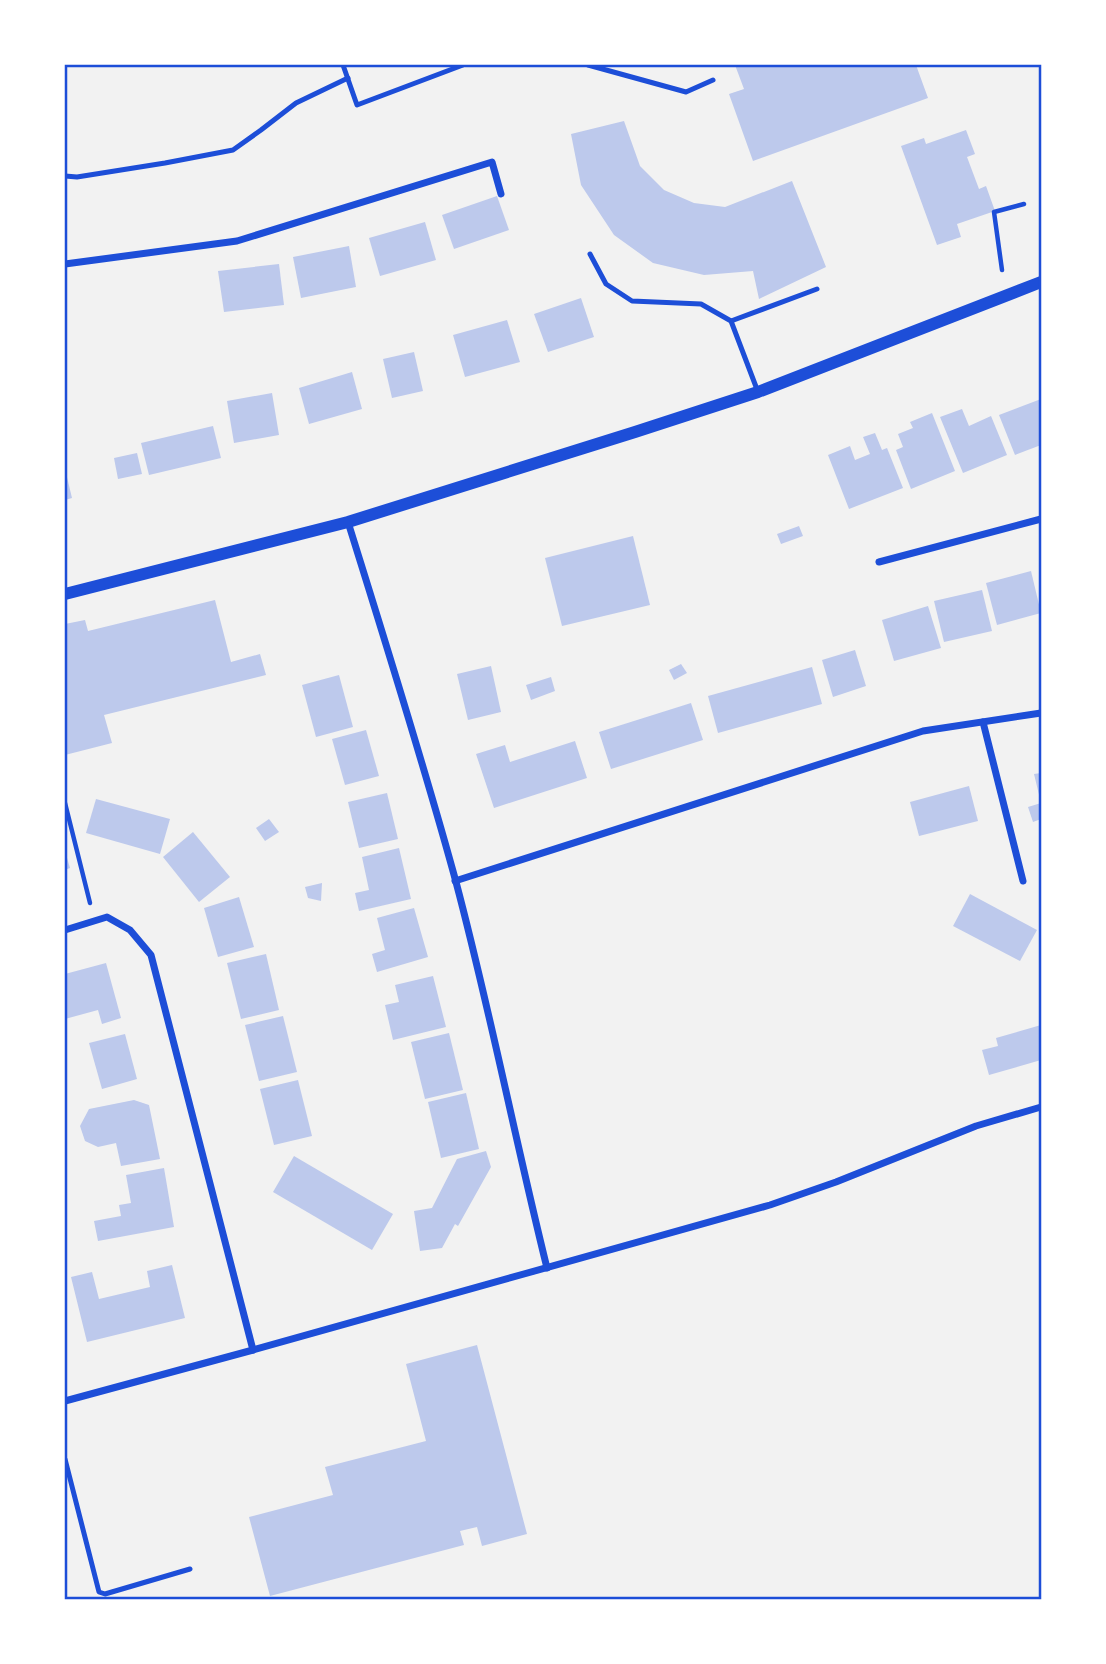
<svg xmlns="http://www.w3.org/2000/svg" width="1106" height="1664" font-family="Jost,sans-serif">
  <rect width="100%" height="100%" fill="#f2f2f2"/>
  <g fill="#bdc9ec">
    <path d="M735,65h181l12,33 -175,63 -24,-67 15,-5z"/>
    <path d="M624,121l16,45 24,24 30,13 31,4 67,-26 34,86 -67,32 -6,-28 -49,4 -51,-12 -39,-28 -33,-50 -10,-51z"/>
    <path d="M966,130l9,24 -8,3 12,32 7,-3 9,25 -38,13 4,13 -24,8 -36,-99 23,-8 2,6z"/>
    <path d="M497,196l12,34 -55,19 -12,-34z"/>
    <path d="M425,222l11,38 -56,16 -11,-38z"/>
    <path d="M349,246l7,41 -55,11 -8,-41z"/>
    <path d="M279,264l5,41 -60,7 -6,-41z"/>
    <path d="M581,298l13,39 -46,15 -14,-38z"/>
    <path d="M507,320l13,42 -55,15 -12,-42z"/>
    <path d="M414,352l9,39 -31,7 -9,-39z"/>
    <path d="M352,372l10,37 -53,15 -10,-36z"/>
    <path d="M272,393l7,42 -45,8 -7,-42z"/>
    <path d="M1041,399v46l-26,10 -16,-40z"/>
    <path d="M962,409l7,17 22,-10 16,39 -44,18 -23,-56z"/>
    <path d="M932,413l23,58 -44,18 -15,-39 7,-3 -5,-13 15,-6 -3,-6z"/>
    <path d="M213,426l8,32 -72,17 -8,-32z"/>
    <path d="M875,433l7,17 5,-2 16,40 -54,21 -21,-54 22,-9 5,14 15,-6 -7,-17z"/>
    <path d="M137,453l5,21 -24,5 -4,-21z"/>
    <path d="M66,473l6,25 -7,2v-26z"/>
    <path d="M799,526l4,10 -22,8 -4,-10z"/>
    <path d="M633,536l17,69 -88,21 -17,-68z"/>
    <path d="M1031,571l10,42 -44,12 -11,-42z"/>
    <path d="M982,590l10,41 -48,11 -10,-41z"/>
    <path d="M215,600l16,62 29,-8 6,21 -162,40 8,28 -47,12v-131l20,-4 3,11z"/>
    <path d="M928,606l13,42 -47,13 -12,-41z"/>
    <path d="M855,650l11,36 -33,11 -11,-37z"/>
    <path d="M681,664l6,9 -13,7 -5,-10z"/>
    <path d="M491,666l10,46 -33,8 -11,-46z"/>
    <path d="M812,667l10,37 -104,29 -10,-37z"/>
    <path d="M339,675l14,52 -37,10 -14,-52z"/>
    <path d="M551,677l4,14 -24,9 -5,-15z"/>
    <path d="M691,703l12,37 -92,29 -12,-37z"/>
    <path d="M366,730l13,46 -34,9 -13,-46z"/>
    <path d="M575,741l12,37 -93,30 -18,-54 29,-9 5,17z"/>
    <path d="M1041,773v46l-8,3 -5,-15 13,-4 -7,-29z"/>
    <path d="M969,786l9,35 -59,15 -9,-34z"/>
    <path d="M387,793l11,46 -39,9 -11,-46z"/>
    <path d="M96,799l74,20 -10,35 -74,-21z"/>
    <path d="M269,819l10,13 -14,9 -9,-13z"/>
    <path d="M193,832l37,45 -31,25 -36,-45z"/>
    <path d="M399,848l12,51 -52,12 -4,-18 14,-3 -7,-33z"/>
    <path d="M65,851l5,17 -5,2z"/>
    <path d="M322,883l-1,18 -13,-3 -3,-11z"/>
    <path d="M970,894l67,36 -17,31 -67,-35z"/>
    <path d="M239,897l15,50 -36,10 -14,-49z"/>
    <path d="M414,908l14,49 -51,15 -5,-18 13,-4 -8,-32z"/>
    <path d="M266,954l13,56 -38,9 -14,-56z"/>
    <path d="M106,963l15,55 -19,6 -4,-14 -33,9v-45z"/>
    <path d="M433,976l13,51 -53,13 -8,-35 14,-3 -4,-17z"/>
    <path d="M283,1016l14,56 -38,9 -14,-56z"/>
    <path d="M1041,1025v35l-52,15 -7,-25 16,-4 -2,-8z"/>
    <path d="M449,1033l14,57 -38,9 -14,-57z"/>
    <path d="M125,1034l12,45 -35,10 -13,-46z"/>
    <path d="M298,1080l14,56 -38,9 -14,-56z"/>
    <path d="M466,1093l13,56 -38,9 -13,-56z"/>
    <path d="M134,1100l15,5 11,54 -39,7 -5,-23 -18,4 -13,-6 -5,-15 9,-17z"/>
    <path d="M486,1151l5,16 -33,59 -3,-2 -13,24 -22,3 -6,-40 18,-3 25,-49z"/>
    <path d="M294,1156l99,58 -21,36 -99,-58z"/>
    <path d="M164,1168l10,59 -76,14 -4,-20 27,-5 -2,-11 12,-2 -5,-28z"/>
    <path d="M172,1265l13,53 -98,24 -16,-65 21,-5 7,27 51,-12 -3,-16z"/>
    <path d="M477,1345l50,189 -45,12 -5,-19 -17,4 4,14 -194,51 -21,-79 84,-22 -8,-28 101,-26 -20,-77z"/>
  </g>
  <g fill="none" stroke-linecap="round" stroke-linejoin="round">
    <g stroke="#1d4ed8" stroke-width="4.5">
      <path d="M1002,270l-8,-58 30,-8"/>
      <path d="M65,803l25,100"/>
    </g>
    <g stroke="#1d4ed8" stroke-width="5">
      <path d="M343,65l14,40 106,-40"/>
      <path d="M588,65l98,27 27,-12"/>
      <path d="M65,176l12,1 88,-14 68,-13 28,-20 35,-27 52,-25"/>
      <path d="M590,254l16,30 26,17 69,3 30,17 27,71"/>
      <path d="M731,321l86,-32"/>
      <path d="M65,1459l34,133 6,2 85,-25"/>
    </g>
    <g stroke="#1d4ed8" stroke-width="7">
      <path d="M65,264l172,-23 255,-79 9,32"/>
      <path d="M348,522c37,119 75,239 108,360 34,128 59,257 91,386"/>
      <path d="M879,562l162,-43"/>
      <path d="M983,722l40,159"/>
      <path d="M455,881l468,-150 118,-18"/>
      <path d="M65,930l42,-13 23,13 21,25 102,395"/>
      <path d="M65,1401l188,-51 517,-145 66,-23 140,-56 65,-19"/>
    </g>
    <path stroke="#1d4ed8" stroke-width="12" d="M65,594l283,-72 287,-90 123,-40 283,-110"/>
  </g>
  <rect width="1106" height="1664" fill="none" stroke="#ffffff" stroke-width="133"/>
  <rect x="66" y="66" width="974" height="1532" fill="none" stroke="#1d4ed8" stroke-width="2.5"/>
</svg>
